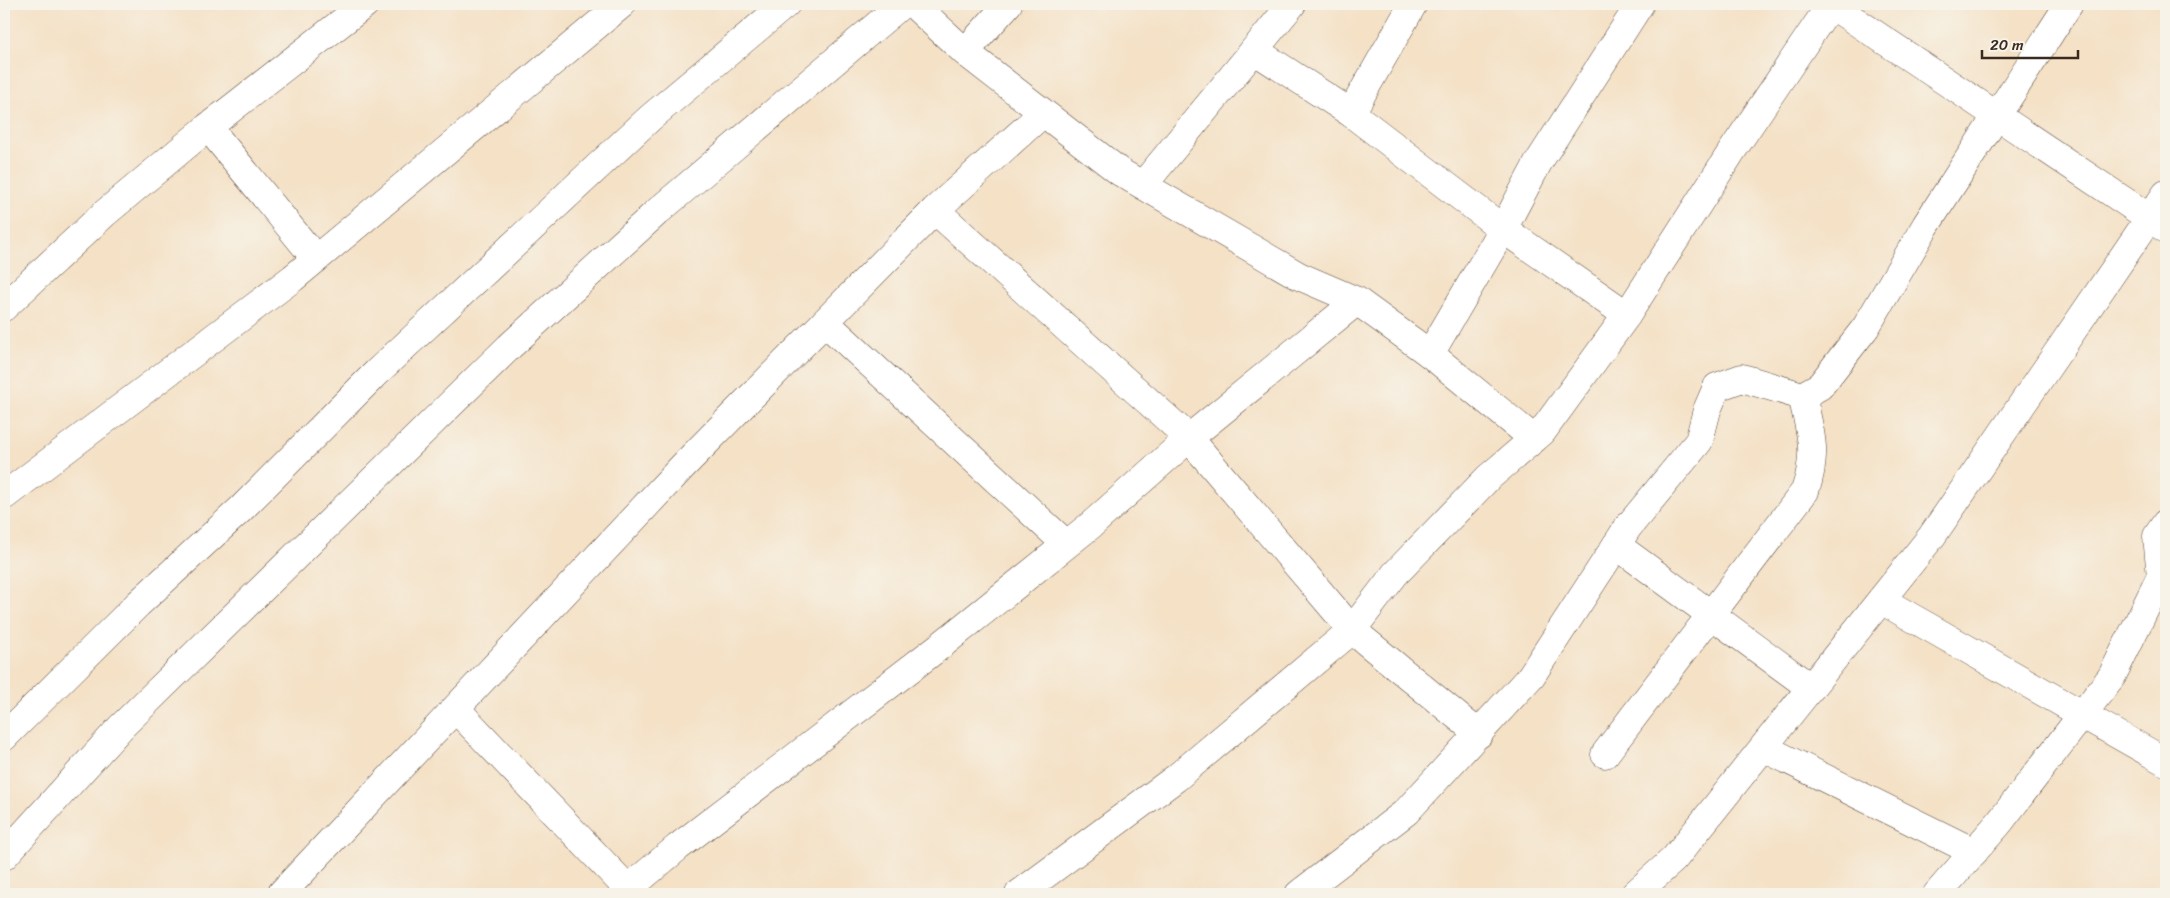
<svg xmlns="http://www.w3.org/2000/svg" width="2170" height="898" font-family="Sriracha,sans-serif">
  <rect width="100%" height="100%" fill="#f7f3e8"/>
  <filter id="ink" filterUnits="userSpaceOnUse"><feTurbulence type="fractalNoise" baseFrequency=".02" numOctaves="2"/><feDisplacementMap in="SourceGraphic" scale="10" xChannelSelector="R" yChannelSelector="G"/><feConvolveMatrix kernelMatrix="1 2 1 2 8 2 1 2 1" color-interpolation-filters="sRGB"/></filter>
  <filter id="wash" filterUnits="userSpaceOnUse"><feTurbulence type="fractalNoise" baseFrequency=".0096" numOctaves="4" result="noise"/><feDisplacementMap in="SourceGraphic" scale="20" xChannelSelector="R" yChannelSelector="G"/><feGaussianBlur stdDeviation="1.12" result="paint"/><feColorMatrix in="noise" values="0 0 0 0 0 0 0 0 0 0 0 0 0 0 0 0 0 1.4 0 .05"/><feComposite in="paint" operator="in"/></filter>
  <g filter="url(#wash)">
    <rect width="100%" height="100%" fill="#f4e1c6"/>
  </g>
  <g filter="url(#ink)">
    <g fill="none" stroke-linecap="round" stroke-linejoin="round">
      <g stroke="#574537" stroke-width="29">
        <g id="minor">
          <path d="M913,4l52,48 155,120 179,104 58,25 73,53 104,85"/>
          <path d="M1413,4l-62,109 152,116 124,86"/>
          <path d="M1830,4l336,225"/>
          <path d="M1254,50l97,63"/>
          <path d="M965,52l43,-48"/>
          <path d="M208,127l108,132"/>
          <path d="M1143,185l149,-181"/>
          <path d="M935,210l254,228 163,192 127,104"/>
          <path d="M4,307l100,-93 104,-87 157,-123"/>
          <path d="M825,322l241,222"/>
          <path d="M1430,354l73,-125 35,-66 102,-159"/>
          <path d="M4,496l289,-218 329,-274"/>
          <path d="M1616,545l195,143"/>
          <path d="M1881,600l285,162"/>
          <path d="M456,709l172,180"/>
          <path d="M4,737l134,-133 103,-95 136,-137 273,-254 136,-114"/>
          <path d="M1764,748l210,104"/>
          <path d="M1605,754l200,-263c13,-38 6,-57 -3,-95"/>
          <path d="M4,856l117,-129 388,-380 148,-135 245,-208"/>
          <path d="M281,894l403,-429 251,-255 108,-97"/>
          <path d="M622,894l56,-47 262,-201 151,-121 98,-87 168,-137"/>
          <path d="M1019,894l157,-116 176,-148 43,-56 93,-96 54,-46 85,-117 105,-164 99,-147"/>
          <path d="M1635,894l39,-35 258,-323 234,-342"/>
          <path d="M1937,894l62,-71 113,-147 49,-100 -4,-40 9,-13"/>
        </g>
      </g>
      <g stroke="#574537" stroke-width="29">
        <path id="tertiary" d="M1299,894l107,-82 125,-136 97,-149 71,-86 8,-31 10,-23 25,-9 60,18 18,-10 46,-59 60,-102 143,-221"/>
      </g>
      <use href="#minor" stroke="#fff" stroke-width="28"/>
      <use href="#tertiary" stroke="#fff" stroke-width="28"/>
    </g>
  </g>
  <rect width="2170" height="898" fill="none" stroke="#f7f3e8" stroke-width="20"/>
  <path d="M1982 50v8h96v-8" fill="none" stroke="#3b2a1e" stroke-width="2.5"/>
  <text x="1990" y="50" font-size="15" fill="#3b2a1e" stroke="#f7f3e8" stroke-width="4" paint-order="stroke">20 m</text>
</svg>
